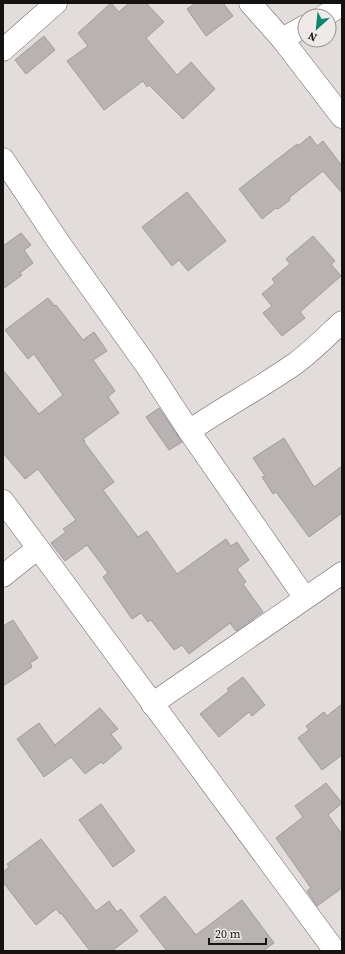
<svg xmlns="http://www.w3.org/2000/svg" width="345" height="954" font-family="'Source Serif 4',serif">
  <rect width="100%" height="100%" fill="#e2dddb"/>
  <g fill="#b8b3b2" stroke="#a19c9b">
    <path d="M111,3l8,9 10,-9h17l18,19 -18,16 31,37 14,-13 24,27 -32,30 -34,-34 -2,2 -4,-6 -39,29 -37,-49 21,-15 -10,-13z"/>
    <path d="M196,3h27l10,13 -27,20 -19,-27z"/>
    <path d="M44,36l11,14 -29,24 -11,-14z"/>
    <path d="M310,136l7,10 6,-5 19,25v27l-19,-22 -34,27 1,2 -12,9 -2,-1 -14,11 -23,-30 58,-45 1,2z"/>
    <path d="M187,192l39,49 -38,30 -9,-11 -7,6 -30,-39z"/>
    <path d="M21,233l10,12 -7,5 9,13 -13,10 2,2 -19,14v-43z"/>
    <path d="M313,236l22,25 -4,3 10,12 -41,36 5,6 -23,18 -19,-23 9,-7 -10,-12 13,-11 -3,-4 18,-15 -4,-5z"/>
    <path d="M48,298l7,8 1,-1 27,35 11,-8 13,19 -14,9 22,31 -7,6 11,16 -36,26 2,2 -1,1 30,40 -11,8 35,47 9,-6 30,43 49,-35 5,7 6,-4 12,18 -12,9 9,13 -3,2 20,28 -27,19 -6,-8 -41,31 -7,-9 -8,5 -23,-30 -3,2 -7,-9 -9,6 -29,-42 5,-4 -21,-28 -22,16 -14,-18 15,-11 -3,-3 13,-9 -38,-51 -13,10 -22,-26v-83l36,44 24,-19 -29,-41 -6,5 -23,-29z"/>
    <path d="M159,408l23,34 -13,8 -23,-33z"/>
    <path d="M284,438l30,49 28,-21v47l-33,24 -33,-45 -3,2 -11,-17 3,-1 -12,-18z"/>
    <path d="M13,620l25,38 -8,5 2,4 -29,19v-60z"/>
    <path d="M243,677l22,28 -13,11 -3,-4 -30,25 -19,-23 29,-23 -2,-2z"/>
    <path d="M342,704v51l-20,15 -24,-32 11,-8 -3,-4 18,-14 3,4z"/>
    <path d="M100,708l18,21 -7,5 11,14 -19,16 -2,-2 -16,12 -14,-17 -27,20 -27,-38 22,-16 16,22z"/>
    <path d="M326,783l16,20 -14,12 14,19v54l-25,18 -10,-15 4,-3 -35,-50 27,-21 -8,-11z"/>
    <path d="M101,804l34,47 -22,16 -34,-47z"/>
    <path d="M41,839l55,72 13,-10 8,11 4,-3 17,22 -26,20h-22l-29,-38 -1,1 -4,-5 -20,16 -33,-43v-10l6,-5 -2,-3z"/>
    <path d="M165,896l31,39 46,-35 32,43 -11,8h-96l-27,-35z"/>
  </g>
  <g fill="none" stroke-linecap="round" stroke-linejoin="round">
    <g stroke="#686463" stroke-width="23">
      <g id="minor">
        <path d="M250,3l32,36 23,-13"/>
        <path d="M324,16l18,-11"/>
        <path d="M282,39l60,78"/>
        <path d="M3,50l53,-47"/>
        <path d="M3,159l59,88 84,118 43,66 116,167"/>
        <path d="M189,431c35,-24 73,-44 107,-68 16,-12 31,-27 46,-41"/>
        <path d="M3,501l35,47 -35,28"/>
        <path d="M38,548l297,403"/>
        <path d="M152,704l190,-131"/>
      </g>
    </g>
    <use href="#minor" stroke="#fff" stroke-width="22"/>
  </g>
  <rect width="345" height="954" fill="none" stroke="#141312" stroke-width="8"/>
  <g transform="translate(317 28) rotate(207)"><circle r="19" fill="#efeae8" stroke="#979492"/>
  <path d="M0-3L7 15L0 10L-7 15Z" fill="#09896d"/>
  <text y="-6" font-size="11" font-weight="bold" text-anchor="middle" fill="#141312">N</text>
  </g>
  <path d="M209 938v6h57v-6" fill="none" stroke="#141312" stroke-width="2"/>
  <text x="215" y="938" font-size="12" fill="#141312" stroke="#efeae8" stroke-width="3" paint-order="stroke">20 m</text>
</svg>
